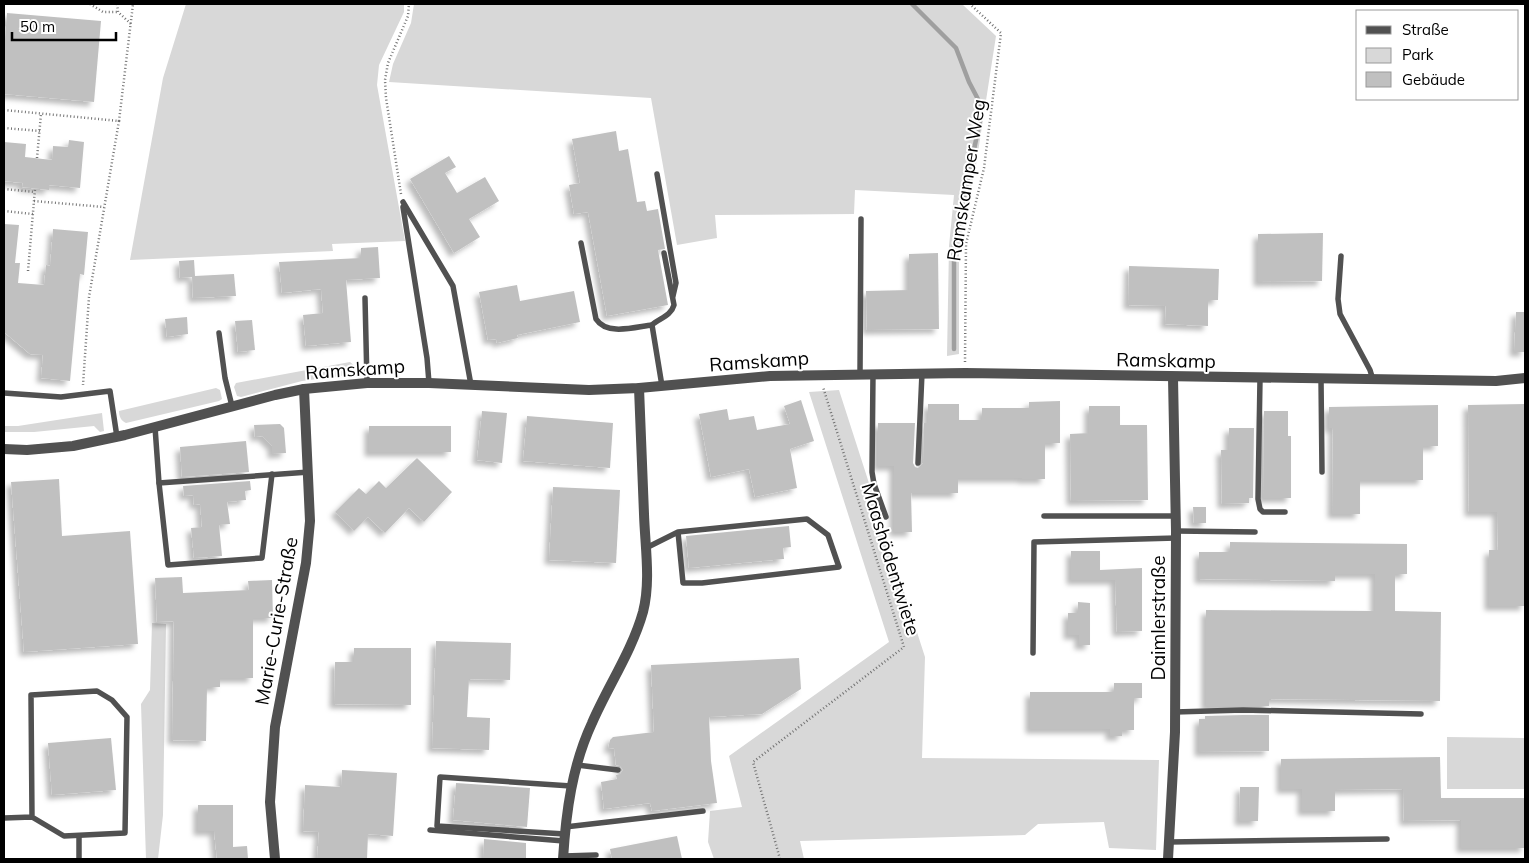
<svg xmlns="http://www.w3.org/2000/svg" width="1529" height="863" font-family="Mulish,sans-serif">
  <defs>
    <filter id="shadow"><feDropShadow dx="-4.5" dy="4.5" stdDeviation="2.5" flood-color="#0004"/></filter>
  </defs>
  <rect width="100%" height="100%" fill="#fff"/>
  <g fill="#d8d8d8">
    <path d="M186,4h218v8l-25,53 -2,20 28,156 -73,3 1,7 -203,9 33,-182z"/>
    <path d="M414,4h548l34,32 -20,129 -17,83v106l-12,2 2,-110 5,-51 -99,-5 -1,24 -139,1 2,23 -40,7 -26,-147 -262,-16 4,-18 18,-41z"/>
    <path d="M350,362l6,5v7l-54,7 -61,16 -4,-1 -3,-9 2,-4z"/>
    <path d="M216,388l4,2 2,9 -3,2 -93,22c-5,-2 -7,-7 -7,-12z"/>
    <path d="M839,390l86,267 -3,101 237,2 -3,90 -47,-2 -5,-26 -66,2 -13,11 -225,6 4,18h-90l-6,-17 2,-31 32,-4 -13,-51 160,-114 -80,-250z"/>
    <path d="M102,413l2,18 -4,1 -6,-6 -60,6h-30v-6h14z"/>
    <path d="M152,623l14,1 -3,191 -5,44h-12l-5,-155 9,-14z"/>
    <path d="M1447,737l78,1v51h-78z"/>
  </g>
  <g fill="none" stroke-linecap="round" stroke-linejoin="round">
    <path stroke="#9f9f9f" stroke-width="4.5" d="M912,4l44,44 13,34 11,21 1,13 -27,129v104"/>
  </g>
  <g fill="#c0c0c0" filter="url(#shadow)">
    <path d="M7,13l94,8 -7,81 -90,-8v-41z"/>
    <path d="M616,131l3,20 9,-2 9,53 8,-1 2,10 11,-2 7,40 -7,1 10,55 -61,11 -19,-104 -14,2 -5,-29 11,-2 -8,-44z"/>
    <path d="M69,140l15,2 -4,46 -31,-3v5l-27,-3 1,-4 -19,-2v-39l22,2 -1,13 27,3 1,-14 15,1z"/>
    <path d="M449,156l7,11 -11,6 12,20 28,-16 14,24 -30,18 11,18 -26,16 -44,-74z"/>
    <path d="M4,224l15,1 -4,38h5l-2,20 26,2 2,-20 4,1 3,-37 35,3 -4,43 -4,-1 -10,107 -29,-3 2,-23 -13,-1 -26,-22z"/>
    <path d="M1323,233l-1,48 -64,1v-48z"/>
    <path d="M378,247l2,31 -34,2 5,62 -45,4 -3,-31 20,-2 -2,-24 -39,4 -3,-31 82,-4v-10z"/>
    <path d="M938,253l1,76 -72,1 -1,-39 43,-1v-36z"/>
    <path d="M194,260l1,16 39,-2 2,22 -43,2 -1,-21 -12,1 -1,-17z"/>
    <path d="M1129,266l90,3 -1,31h-10v26l-43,-2 1,-18 -38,-1z"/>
    <path d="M517,285l3,16 54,-10 6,31 -63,13 1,3 -21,5 -1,-4 -8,1 -9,-48z"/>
    <path d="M1516,312h9v40h-11z"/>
    <path d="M187,317l1,17 -21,3 -2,-18z"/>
    <path d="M252,320l3,30 -17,2 -3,-31z"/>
    <path d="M801,400l13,41 -24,8 7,39 -42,9 -6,-28 -38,8 -12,-63 28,-5 2,11 25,-4 3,14 33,-6 -6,-18z"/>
    <path d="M1060,401v42h-15v36h-23v-1h-64v15h-47l1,39h-18v-66h-16v-43h37l-2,40 2,4 3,1 5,-5 1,-40h4v-19h31v16h23v-12h47v-6z"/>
    <path d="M1525,404v202h-36v-56h9l-1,-38h-28l-1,-107z"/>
    <path d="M1438,405v41h-15v34h-63v34h-28l1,-86h-4v-21z"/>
    <path d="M1089,406h31v19h27l1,75 -77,1 -1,-67 19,-1z"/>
    <path d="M482,411l25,2 -5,50 -25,-3z"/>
    <path d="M1264,411h24v25h3v62h-28z"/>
    <path d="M527,416l86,7 -3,45 -87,-7z"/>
    <path d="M280,424l4,4 2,25 -14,1v-8l-10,-10 -7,1 -1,-12z"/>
    <rect x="369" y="426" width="82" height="26"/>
    <path d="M1229,428h25l-1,70h-4v5l-27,1 -1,-54h8z"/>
    <path d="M246,441l3,31 -67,5 -2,-30z"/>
    <path d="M417,458l35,34 -28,30 -15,-14 -24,25 -17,-16 -14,14 -19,-19 24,-24 7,6 13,-13 7,7z"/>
    <path d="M59,479l3,57 68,-5 8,113 -114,8 -13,-170z"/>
    <path d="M250,481l1,9 -6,1 1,9 -19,2 3,22 -11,1 3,31 -28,2 -3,-30 11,-1 -2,-23 -6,1 -1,-10 -9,1 -1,-10z"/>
    <path d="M553,487l67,3 -4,73 -67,-3z"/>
    <path d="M1193,507h13v16h-12z"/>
    <path d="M789,526l2,21 -8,1 1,11 -95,9 -3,-32z"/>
    <path d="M1230,542l177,2v30h-12v37l46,1 -1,89 -171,-2v7h-63v-96l169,1v-37h-40v7l-136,-2v-27h31z"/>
    <path d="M1071,551h29v19l42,-2v63l-25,1 -2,-52h-44z"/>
    <path d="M182,577l1,16 66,-3 -1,-9 24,-1 1,38h-20v60h-33v9h-13l-1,54 -34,-1 2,-119 -17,1 -2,-44z"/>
    <path d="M1078,602l12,1v42h-11v-10h-11v-22h10z"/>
    <path d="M436,641l75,2 -1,37 -41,-1 -2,38 23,1 -1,32 -57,-2z"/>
    <path d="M354,648h57v57l-77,-1 1,-42h19z"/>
    <path d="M799,658l2,31 -39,25 -53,3 2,44 6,42 -65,8 -2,-8 -46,6 -3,-27 16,-3 -1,-4 4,-1 3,-4 -3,-4 -4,-1 -2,-17 -6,1 2,-9 3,-3 41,-5 -3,-67z"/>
    <path d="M1114,683h28v15h-8v32h-12v6h-12v-7h-80v-37h84z"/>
    <path d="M1243,715h26v36l-70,1v-33h6v-3z"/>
    <path d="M111,738l5,52 -64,5 -4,-52z"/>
    <path d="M1440,757l1,41h84v50h-64v-28l-57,1 -1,-32 -68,1v21h-33v-22h-21v-30z"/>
    <path d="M342,770l55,3 -4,63 -25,-2 -1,25h-50l2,-27 -16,-1 2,-46 36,2z"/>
    <path d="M456,783l74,5 -3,39 -74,-7z"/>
    <path d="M1240,787h19l-1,34h-19z"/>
    <path d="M198,805h35v42l14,-1 1,13h-31l-3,-28h-16z"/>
    <path d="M677,836l5,23h-70l-2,-10z"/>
    <path d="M484,839l42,4v16h-43z"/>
  </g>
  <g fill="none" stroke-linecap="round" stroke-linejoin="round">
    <g stroke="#737373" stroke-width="2.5" stroke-dasharray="1 2.5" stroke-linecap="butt">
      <path d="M90,4l13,8h15"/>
      <path d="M117,4l1,8 13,12"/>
      <path d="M4,110l115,11 -30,176 -6,88"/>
      <path d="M119,121l14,-117"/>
      <path d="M4,128l36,3"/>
      <path d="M37,158l4,-44"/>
      <path d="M4,189l31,3"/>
      <path d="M401,194l-15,-96 -1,-18 3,-17 20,-47 1,-12"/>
      <path d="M34,201l70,6"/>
      <path d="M4,211l29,3"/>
      <path d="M28,271l7,-82"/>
      <path d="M965,362l1,-118 18,-76 17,-135 -31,-29"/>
      <path d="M780,859l-27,-97 151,-115 -81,-260"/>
    </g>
    <g stroke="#515151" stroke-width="5.5">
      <path d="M657,174l19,109 -3,13"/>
      <path d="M403,202l50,84 18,99"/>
      <path d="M403,207l24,151 2,25"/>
      <path d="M581,243l15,76c11,17 39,8 56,6"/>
      <path d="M1341,256l-3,43 2,15 30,56 3,10"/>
      <path d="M365,298l2,85"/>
      <path d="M219,333l6,45 7,28"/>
      <path d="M860,374l1,-155"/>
      <path d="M873,374l-1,98 2,12 12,33"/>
      <path d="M1260,379l-2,120 2,10 3,3h22"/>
      <path d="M1321,379l1,93"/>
      <path d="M662,386l-10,-61c8,-7 19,-9 22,-20l-10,-52"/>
      <path d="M4,393l57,4 49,-6 7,46"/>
      <path d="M155,427l4,56 9,82 94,-7 10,-84"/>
      <path d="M918,463l4,-90"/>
      <path d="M159,483l150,-11"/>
      <path d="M1044,516h131"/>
      <path d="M1176,531l79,1"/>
      <path d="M646,548l32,-16 129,-13 21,16 11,32 -137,16h-19l-5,-51"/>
      <path d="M1033,653l1,-111 142,-4"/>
      <path d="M1175,712l68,-2 178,4"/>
      <path d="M577,765l41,5"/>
      <path d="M4,818l28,-1 32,19 61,-3 2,-116 -15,-17 -15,-9 -66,4 1,122"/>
      <path d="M565,827l138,-16"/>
      <path d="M430,830l134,11"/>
      <path d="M565,834l-128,-8 3,-49 131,9"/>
      <path d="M79,836v23"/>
      <path d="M1169,842l218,-3"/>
      <path d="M564,856l32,-1"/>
    </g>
    <g stroke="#515151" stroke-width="10">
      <path d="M275,859l-5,-57 5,-75 31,-164 4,-42 -6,-132"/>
      <path d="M563,859c3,-47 9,-93 29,-136 16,-37 40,-72 51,-111 8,-31 2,-66 1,-98 -2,-42 -3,-84 -5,-126"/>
      <path d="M1168,859l7,-127 1,-201 -3,-153"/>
    </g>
    <path stroke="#515151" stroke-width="10" d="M4,449l23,1 46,-4 52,-11 150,-40 29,-6 63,-6h62l160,7 50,-2 131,-12 195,-3 531,8 29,-3"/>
  </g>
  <g text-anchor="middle" stroke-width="4" stroke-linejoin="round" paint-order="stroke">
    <g font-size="19" fill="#000" stroke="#fff">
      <text transform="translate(966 180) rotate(-81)" y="7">Ramskamper Weg</text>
      <text transform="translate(1166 360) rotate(1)" y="7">Ramskamp</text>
      <text transform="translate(759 361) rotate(-4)" y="7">Ramskamp</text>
      <text transform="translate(355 369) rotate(-4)" y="7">Ramskamp</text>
      <text transform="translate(891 559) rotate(73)" y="7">Maashödentwiete</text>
      <text transform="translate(1158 618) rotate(-90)" y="7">Daimlerstraße</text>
      <text transform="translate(276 621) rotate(-80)" y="7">Marie-Curie-Straße</text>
    </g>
  </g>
  <rect width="1529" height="863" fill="none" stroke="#000000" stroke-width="10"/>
  <rect x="1356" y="10" width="162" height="90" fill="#ffffff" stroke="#999999"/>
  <rect x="1366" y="26" width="25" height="8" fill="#515151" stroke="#999999"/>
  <text x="1402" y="35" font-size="15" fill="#000000">Straße</text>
  <rect x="1366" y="48" width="25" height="15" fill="#d8d8d8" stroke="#999999"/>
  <text x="1402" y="60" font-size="15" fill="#000000">Park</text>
  <rect x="1366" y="72" width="25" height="15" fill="#c0c0c0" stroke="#999999"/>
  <text x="1402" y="85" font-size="15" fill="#000000">Gebäude</text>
  <path d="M12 32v8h104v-8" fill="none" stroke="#000000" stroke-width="2.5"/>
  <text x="20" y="32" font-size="15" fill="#000000" stroke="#ffffff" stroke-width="4" paint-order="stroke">50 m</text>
</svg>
